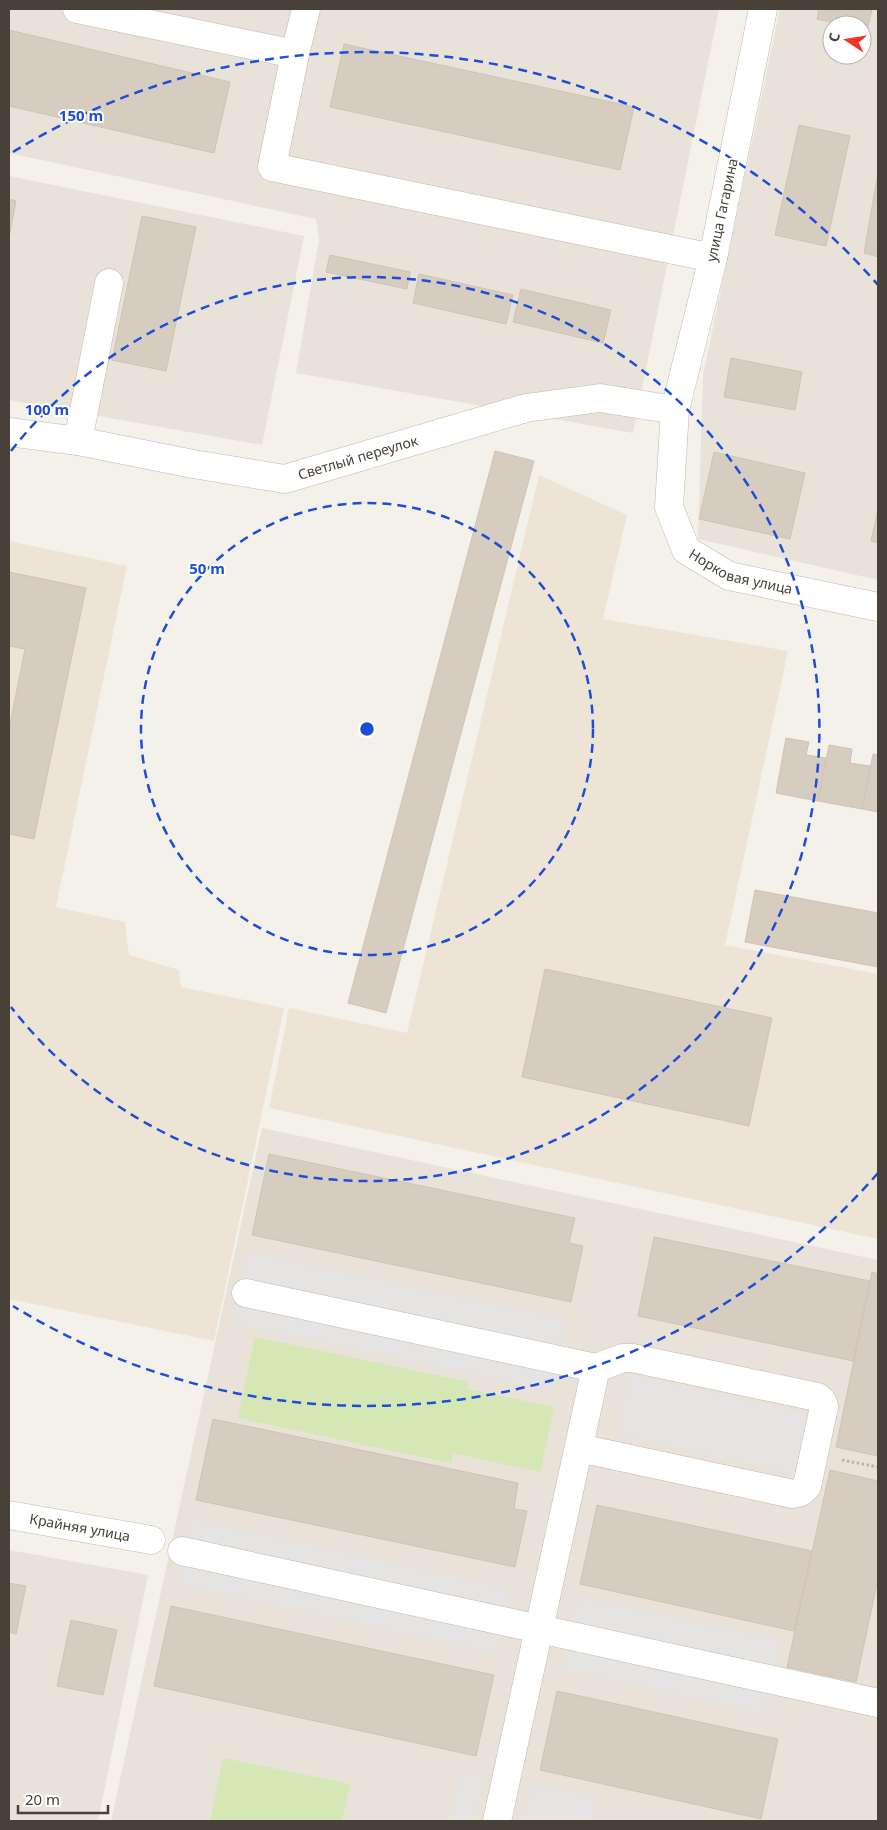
<svg xmlns="http://www.w3.org/2000/svg" width="887" height="1830" font-family="'Noto Sans',sans-serif">
  <rect width="100%" height="100%" fill="#f4f1ea"/>
  <g fill="#e8e2d9" fill-rule="evenodd">
    <path d="M9,9h710l-86,424 -337,-60 23,-133 -3,-21 -307,-66z"/>
    <path d="M780,9h98v571l-180,-41 5,-164zM832,25h30v30h-30z"/>
    <path d="M9,176l295,60 -42,209 -253,-45z"/>
    <path d="M262,1128l616,132v561h-767z"/>
    <path d="M9,1550l139,25 -50,246h-89z"/>
  </g>
  <g fill="#ede4d5">
    <path d="M539,475l88,40 -24,104 185,32 -63,294 153,29v265l-609,-131 20,-100 118,25z"/>
    <path d="M9,541l118,25 -71,341 69,15 4,33 50,15 2,17 103,21 -70,333 -205,-42z"/>
  </g>
  <g fill="#d4e7b5">
    <path d="M255,1337l213,45 -1,7 87,18 -14,65 -87,-19 -2,10 -213,-45z"/>
    <path d="M223,1758l127,26 -8,37h-132z"/>
  </g>
  <g fill="#e6e4e2">
    <path d="M248,1252l320,68 -15,72 -320,-68z"/>
    <path d="M630,1375l182,40 -13,60 -182,-40z"/>
    <path d="M193,1519l318,70 -14,65 -319,-69z"/>
    <path d="M578,1597l202,43 -16,74 -201,-44z"/>
    <path d="M461,1772l23,5 -9,44h-25z"/>
    <path d="M531,1783l66,14 -5,24h-69z"/>
  </g>
  <g fill="#d6ccc0" stroke="#d0c3b4">
    <path d="M819,9h53l-5,22 -5,-2v-4h-19l-26,-6z"/>
    <path d="M9,30l221,52 -16,71 -205,-47z"/>
    <path d="M344,44l290,63 -14,63 -290,-63z"/>
    <path d="M799,125l51,11 -24,110 -51,-11z"/>
    <path d="M878,173v84l-14,-4z"/>
    <path d="M9,199l7,2 -7,37z"/>
    <path d="M142,216l54,11 -30,144 -54,-11z"/>
    <path d="M330,255l80,17 -3,17 -81,-17z"/>
    <path d="M419,274l94,21 -7,29 -93,-21z"/>
    <path d="M521,289l90,21 -8,33 -90,-21z"/>
    <path d="M731,358l71,14 -7,38 -71,-13z"/>
    <path d="M495,451l39,10 -148,552 -38,-10z"/>
    <path d="M714,452l91,21 -15,66 -91,-20z"/>
    <path d="M878,509v34l-7,-2z"/>
    <path d="M9,572l77,16 -52,251 -25,-5v-105l16,-80 -16,-3z"/>
    <path d="M786,738l23,4 -3,13 20,3 -8,43 -42,-8z"/>
    <path d="M829,745l23,4 -2,14 20,3 -8,43 -44,-8z"/>
    <path d="M873,754l5,1v57l-16,-3z"/>
    <path d="M755,890l123,23v54l-133,-25z"/>
    <path d="M545,969l227,49 -23,108 -227,-49z"/>
    <path d="M269,1154l306,64 -6,25 14,3 -12,56 -319,-67z"/>
    <path d="M654,1237l216,44 -17,80 -215,-45z"/>
    <path d="M872,1272l6,2v182l-42,-9z"/>
    <path d="M213,1419l305,64 -4,26 13,2 -12,56 -319,-67z"/>
    <path d="M830,1470l48,11v98l-22,103 -69,-15z"/>
    <path d="M597,1505l215,46 -18,80 -214,-47z"/>
    <path d="M9,1583l17,3 -10,48 -7,-2z"/>
    <path d="M171,1606l323,69 -18,81 -322,-70z"/>
    <path d="M71,1620l46,10 -14,65 -46,-9z"/>
    <path d="M557,1691l221,48 -17,80 -221,-49z"/>
  </g>
  <g fill="none" stroke-linecap="round" stroke-linejoin="round">
    <g stroke="#c0b8ad" stroke-width="29">
      <g id="minor">
        <path d="M77,9l218,45"/>
        <path d="M306,9l-11,45 -23,113 441,91"/>
        <path id="s1" d="M763,9l-50,249 -38,152 -6,97 17,43 43,26 149,31"/>
        <path id="s2" d="M9,432l69,9 115,23 92,15 241,-71 74,-10 75,12"/>
        <path d="M78,441l31,-158"/>
        <path d="M246,1293l350,75 27,-10h9l185,39 5,4 2,6 -17,79 -6,6 -8,2 -214,-46"/>
        <path id="s3" d="M9,1515l142,25"/>
        <path d="M182,1551l696,152"/>
        <path d="M497,1821l99,-453"/>
      </g>
    </g>
    <path stroke="#c1b29f" stroke-width="3" stroke-dasharray="2.5 2.5" stroke-linecap="butt" d="M842,1460l36,7"/>
    <use href="#minor" stroke="#fff" stroke-width="28"/>
  </g>
  <g fill="none" stroke="#1d4ed8" stroke-width="2.5" stroke-dasharray="9 6">
    <circle cx="367" cy="729" r="226"/>
    <path d="M11 451A452 452 0 1 1 11 1007"/>
    <path d="M878 1173A677 677 0 0 1 13 1306M13 152A677 677 0 0 1 878 285"/>
  </g>
  <g text-anchor="middle" stroke-width="4" stroke-linejoin="round" paint-order="stroke">
    <g font-size="14" fill="#484138" stroke="#fff">
      <text transform="translate(722 210) rotate(-78)" y="5">улица Гагарина</text>
      <text dy="5" stroke="none"><textPath href="#s2" startOffset="356">Светлый переулок</textPath></text>
      <text dy="5" stroke="none"><textPath href="#s1" startOffset="614">Норковая улица</textPath></text>
      <text dy="5" stroke="none"><textPath href="#s3" startOffset="72">Крайняя улица</textPath></text>
    </g>
  </g>
  <circle cx="367" cy="729" r="8" fill="#1d4ed8" stroke="#fff" stroke-width="2.5"/>
  <g font-size="15" text-anchor="middle" font-weight="bold" fill="#1d4ed8" stroke="#fff" stroke-width="4" stroke-linejoin="round" paint-order="stroke">
    <text x="81" y="121">150 m</text>
    <text x="47" y="415">100 m</text>
    <text x="207" y="574">50 m</text>
  </g>
  <rect width="887" height="1830" fill="none" stroke="#484138" stroke-width="20"/>
  <g transform="translate(847 40) rotate(282)"><circle r="24" fill="#ffffff" stroke="#b6b3af"/>
  <path d="M0-4L9 19L0 12L-9 19Z" fill="#f13425"/>
  <text y="-8" font-size="14" font-weight="bold" text-anchor="middle" fill="#484138">С</text>
  </g>
  <path d="M18 1805v8h90v-8" fill="none" stroke="#484138" stroke-width="2.5"/>
  <text x="25" y="1805" font-size="15" fill="#484138" stroke="#ffffff" stroke-width="4" paint-order="stroke">20 m</text>
</svg>
